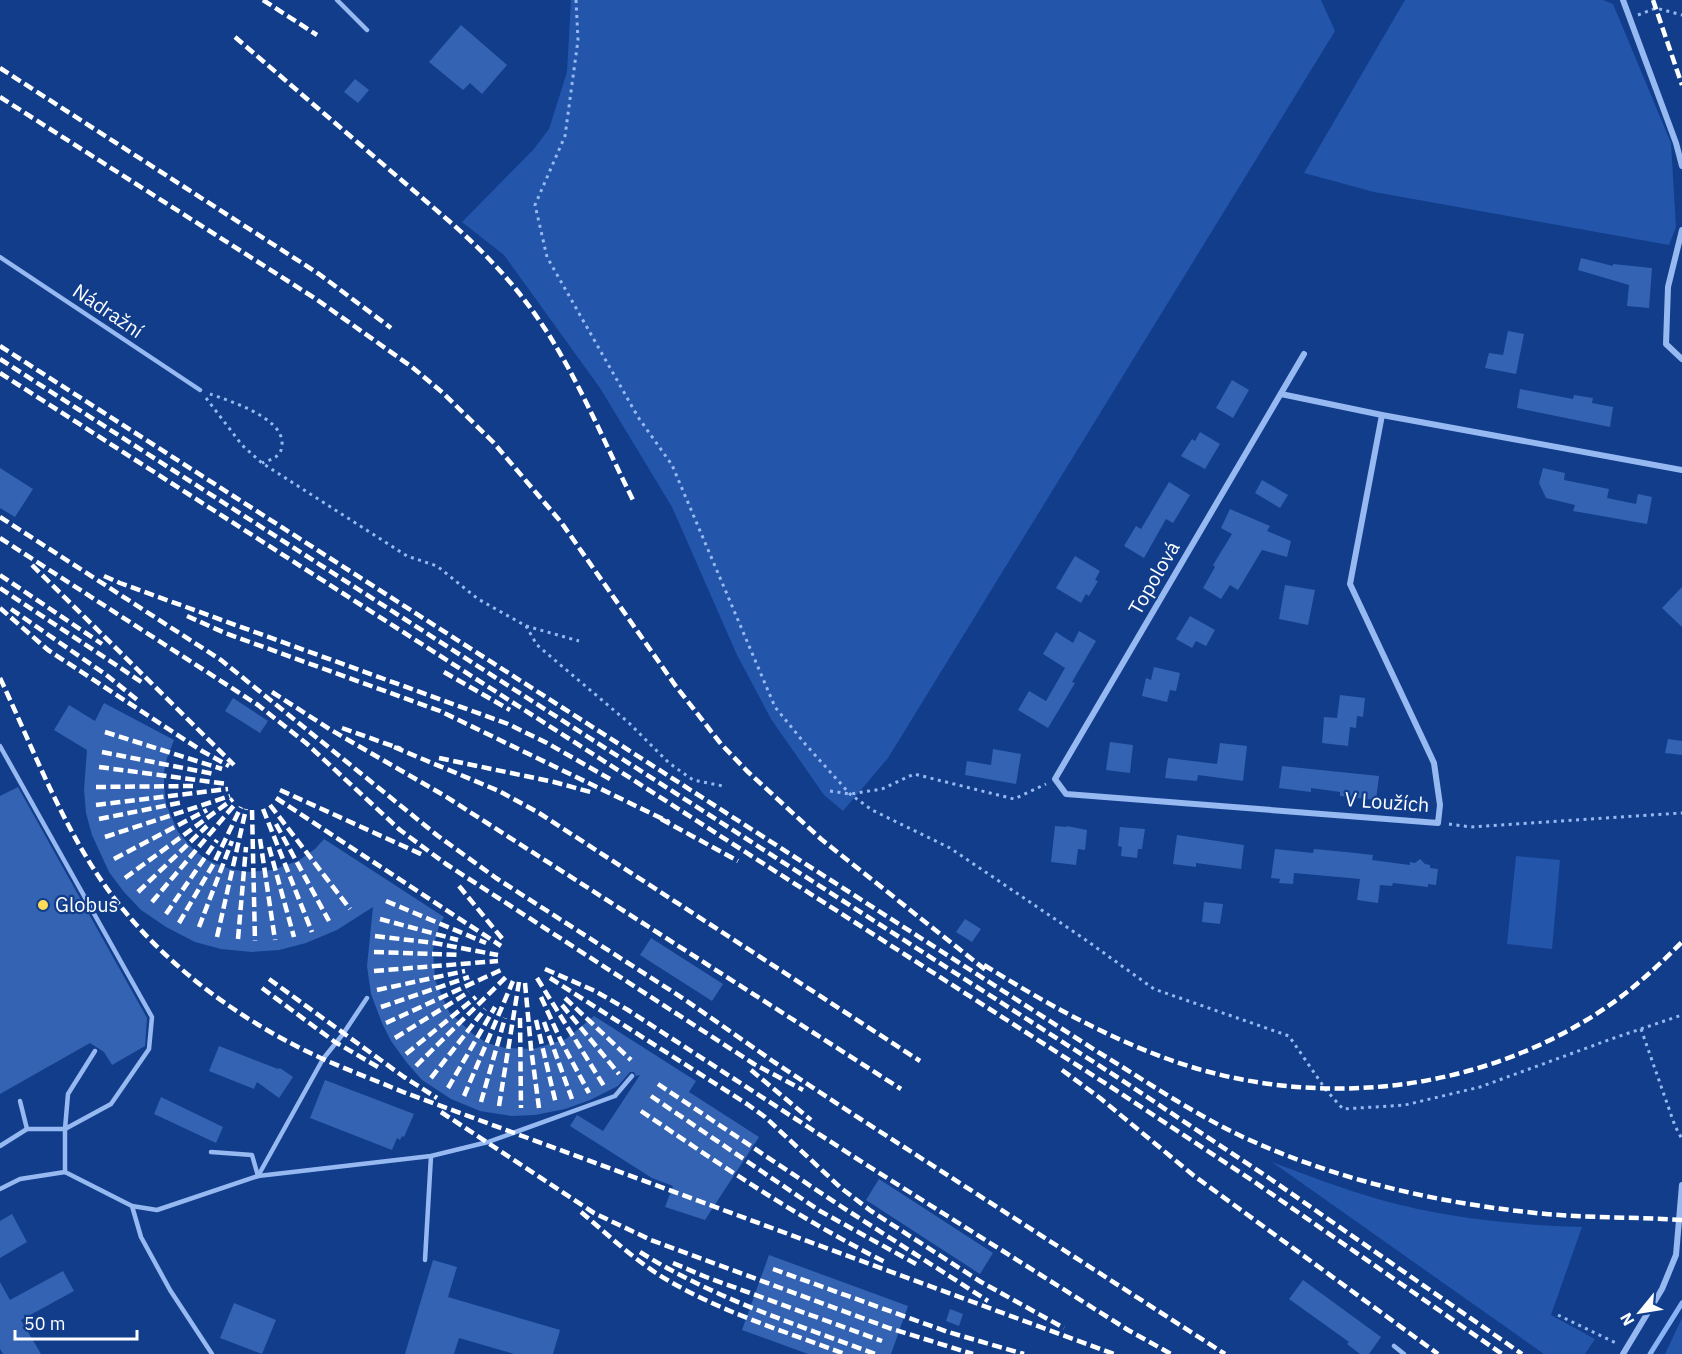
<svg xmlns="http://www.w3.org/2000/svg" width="1682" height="1354" font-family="'IBM Plex Sans',sans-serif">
  <rect width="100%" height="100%" fill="#113d8b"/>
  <g fill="#2355aa">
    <path d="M571,0h750l14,31 -447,727 -45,53 -19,-16 -53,-76 -34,-64 -65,-148 -72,-119 -96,-133 -42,-33 71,-72 16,-21 18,-57z"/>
    <path d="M1405,0h198l10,4 58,139 5,84 -7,18 -295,-53 -70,-19z"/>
    <path d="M1516,856l44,4 -8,89 -45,-5z"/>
    <path d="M1272,1162c36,14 72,27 109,38 65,18 134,25 201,27l-31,88 44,24 -10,15h-41z"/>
    <path d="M1682,1318v36h-17z"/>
  </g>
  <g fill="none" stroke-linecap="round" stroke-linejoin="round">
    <path stroke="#89b3f5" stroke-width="5" d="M1650,1354l32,-51"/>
  </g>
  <g fill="#3463b3">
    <path d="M461,25l46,40 -25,29 -12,-11 -7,7 -34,-28z"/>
    <path d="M355,79l14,11 -11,13 -14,-11z"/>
    <path d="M1581,258l32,8v-2l39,4 -3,40 -22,-2 2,-21 -51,-15z"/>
    <path d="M1508,331l16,3 -8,40 -31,-6 4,-15 14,2z"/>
    <path d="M1232,380l17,10 -16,28 -17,-10z"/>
    <path d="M1520,389l53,10 1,-4 19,3 -1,5 21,4 -3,20 -93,-19z"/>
    <path d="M1200,432l20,12 -15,25 -24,-13 11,-17 3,2z"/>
    <path d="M0,468l33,21 -18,28 -15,-9z"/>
    <path d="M1543,468l22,5 -1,7 45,9 -2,9 29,6 2,-10 14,3 -5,27 -74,-13 2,-6 -29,-7 -7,-15z"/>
    <path d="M1262,480l26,15 -8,13 -25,-15z"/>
    <path d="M1169,482l21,13 -17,28 -7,-4 -22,39 -20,-12 12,-20 5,3z"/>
    <path d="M1230,509l40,17 -3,5 24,10 -4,16 -25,-7 -24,40 -8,-5 -9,14 -18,-11 12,-21 -2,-2 19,-31 -11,-6z"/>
    <path d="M1075,556l25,15 -5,9 3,1 -9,15 -3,-2 -5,9 -25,-15z"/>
    <path d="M1285,585l30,5 -7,35 -29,-6z"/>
    <path d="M1682,587v40l-20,-19z"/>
    <path d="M1190,616l25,14 -9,16 -10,-5 -4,7 -16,-9z"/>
    <path d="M1079,631l17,10 -24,41 3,1 -27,45 -30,-18 11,-19 17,10 19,-33 -22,-14 13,-22 17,11z"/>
    <path d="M1154,667l26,6 -4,18 -6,-1 -3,12 -25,-6 4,-18 5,2z"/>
    <path d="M1340,695l25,3 -2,19 -6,-1 -1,12 -6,-1 -2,19 -26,-3 2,-26 13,1z"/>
    <path d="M233,698l35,23 -8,12 -35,-22z"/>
    <path d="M104,703l70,37 -7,18 -3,14v14l2,18 12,28 17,19 12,9 23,9 16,3 26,-2 26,-9 17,-12 9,-10 120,78 -5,9 -6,23 2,31 14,32 24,22 14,9 18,5 28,1 33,-10 28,-23 102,65 -7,11 70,45 -54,83 -40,-13 8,-21 -21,-8 -82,-52 7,-11 26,16 37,-56 -4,1 -2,-4h-4l-12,14 -28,14 -25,9 -30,6 -23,1 -32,-5 -29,-12 -29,-19 -15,-17 -16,-22 -9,-18 -11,-29 -4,-28 6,-59 -36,23 -31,13 -27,7 -27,2 -31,-3 -26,-7 -29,-15 -25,-17 -17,-18 -15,-20 -17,-37 -6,-22 -2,-23 3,-40 -33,-20 15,-25 26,16z"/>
    <path d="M1668,739l14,2v14l-17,-2z"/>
    <path d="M1110,742l23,3 -3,28 -24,-3z"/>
    <path d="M1220,743l27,3 -4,35 -45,-6 -1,6 -32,-3 3,-20 49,6z"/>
    <path d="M993,749l28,5 -5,30 -51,-9 2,-14 24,4z"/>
    <path d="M1282,766l97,10 -3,24 -36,-4v-4l-29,-4v4l-32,-4z"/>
    <path d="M18,787l129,231 -2,28 -33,19 -8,-13 -14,-9 -90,51v-298z"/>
    <path d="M1055,826l12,1v-1l20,4 -2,20 -7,-1 -2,16 -25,-3z"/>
    <path d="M1120,827l25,2 -3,20h-4l-1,9 -16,-2 1,-9 -4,-1z"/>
    <path d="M1177,835l67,10 -3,24 -45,-6v4l-23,-3z"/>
    <path d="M1275,849l38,4 1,-4 32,3 27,3 -1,5 38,5v-3l5,1 5,-4 5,5 5,1v3l8,1 -2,16 -8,-1v3l-35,-4 -1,3 -12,-1 -2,18 -21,-3 3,-21 -66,-6 -1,11 -14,-1 1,-4 -9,-1z"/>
    <path d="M1204,902l19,2 -3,20 -18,-2z"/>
    <path d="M965,919l16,10 -9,13 -16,-10z"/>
    <path d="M651,938l72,46 -11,17 -72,-46z"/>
    <path d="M219,1046l59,23 2,-1 13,9 -14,21 -22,-16 -3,7 -45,-18z"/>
    <path d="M325,1080l89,34 -10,23 -2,-1 -2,4 -3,-2 -5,12 -82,-32z"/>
    <path d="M161,1097l62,30 -7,16 -62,-29z"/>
    <path d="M879,1179l114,74 -13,21 -114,-74z"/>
    <path d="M12,1214l15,28 -27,16v-37z"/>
    <path d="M769,1255l139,51 -17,48h-83l-66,-24z"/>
    <path d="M433,1260l24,7 -9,30 112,33 -7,24h-39l-55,-16 -5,16h-49z"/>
    <path d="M63,1271l11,20 -53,29 20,34h-38l-3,-5v-67l10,18z"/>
    <path d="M1303,1280l78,57 -12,17h-9l-13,-10 2,-2 -60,-43z"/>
    <path d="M234,1303l42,17 -14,34 -42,-16z"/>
    <path d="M950,1309l13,5 -4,12 -13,-5z"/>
  </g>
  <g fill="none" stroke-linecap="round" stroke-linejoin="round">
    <g stroke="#97b9f1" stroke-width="3" stroke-dasharray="3 4.5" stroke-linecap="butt">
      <path d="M576,0l2,40 -13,96 -30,69 12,52 91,160 34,48 103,242 31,38 44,49 22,16 78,38 133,90 71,51 135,47 37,54 17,19 62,-4 75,-18 134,-49 68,-23"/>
      <path d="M1638,15l18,-7 26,7"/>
      <path d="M210,394c20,7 71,23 72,48 1,14 -9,17 -20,21"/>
      <path d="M206,398l36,47 20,18 145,93 30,10 41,33 48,27 11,19 92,78 40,40 24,17 30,6"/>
      <path d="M526,626l53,15"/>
      <path d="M830,791l20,3 32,-5 32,-15 100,25 32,-15"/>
      <path d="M1449,824l22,3 211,-14"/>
      <path d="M1641,1029l34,97 7,13"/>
      <path d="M1558,1315l60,29"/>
    </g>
    <g stroke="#97b9f1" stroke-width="4.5">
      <path d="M337,0l30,30"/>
      <path d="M0,257l200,133"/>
      <path d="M0,746l152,271 -3,32 -38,55 -46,25h-38l-27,17"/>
      <path d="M20,1101l7,28"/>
      <path d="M211,1152l41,3 6,21"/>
      <path d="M65,1172v-43l3,-35 27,-43"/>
      <path d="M258,1176l65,-117 20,-25 24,-36"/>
      <path d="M0,1189l20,-10 45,-7 67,34 9,31 29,53 42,64"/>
      <path d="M132,1206l25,4 101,-34 173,-20 57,-14 127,-46 17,-20"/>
      <path d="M425,1260l6,-104"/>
      <path d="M1394,1346l10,8"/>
    </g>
    <g stroke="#97b9f1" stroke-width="6">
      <path d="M1623,0l53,143 6,23"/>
      <path d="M1682,230l-14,57 -2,57 16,15"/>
      <path d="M1304,354l-249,425 11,15 372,29 2,-18 -6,-42 -84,-179 32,-169"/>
      <path d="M1281,394l101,21 300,55"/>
      <path d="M1623,1354l39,-65 14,-34 6,-70"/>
    </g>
    <g stroke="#fff" stroke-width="4.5" stroke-dasharray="10 4.5" stroke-linecap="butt">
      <path d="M263,0l54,35"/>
      <path d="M1653,0l29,85"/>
      <path d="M235,37l214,184c34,30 64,61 90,99 38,55 64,120 94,180"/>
      <path d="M0,68l319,206 72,54"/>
      <path d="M0,97l316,202 96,68 31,26 50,49 68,80 114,163 46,59 26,27 74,68 167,133"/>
      <path d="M0,346l1098,706c48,29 94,61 145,85 96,44 198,67 303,77 45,4 91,3 136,6"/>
      <path d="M0,359l1117,718 152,101 253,176"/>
      <path d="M0,373l1111,714 142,94 249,173"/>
      <path d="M0,517l221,143 217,176 58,42 188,121 90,63 88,58 363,234"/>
      <path d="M0,538l258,167 48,38 94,87 46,34 308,200 49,26"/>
      <path d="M32,565l202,200"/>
      <path d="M0,575l102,69"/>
      <path d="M104,576l16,7 388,141 39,19 63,36"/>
      <path d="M0,588l143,95"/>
      <path d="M0,608l48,42 154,101 27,15"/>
      <path d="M11,609l94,65 35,28"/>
      <path d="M187,616l38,17 215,78 229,111"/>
      <path d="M444,672l66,38"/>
      <path d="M0,678c31,66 57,135 97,196 54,82 138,145 226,185 27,12 54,22 80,33l711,262"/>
      <path d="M272,692l59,38 114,66 456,293"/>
      <path d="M342,728l59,21"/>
      <path d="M105,732l117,37"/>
      <path d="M394,747l105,44 40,22 381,248"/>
      <path d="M102,752l112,22"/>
      <path d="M439,758l115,24 40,11"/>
      <path d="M99,767l128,17"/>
      <path d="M96,787l99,-1"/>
      <path d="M280,790l143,65"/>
      <path d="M276,798l225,148"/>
      <path d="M96,805l132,-16"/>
      <path d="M270,805l80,104"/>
      <path d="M263,809l49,123"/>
      <path d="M252,810l3,131"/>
      <path d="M99,819l85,-17"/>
      <path d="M661,819l77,42"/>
      <path d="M276,824l53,97"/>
      <path d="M105,837l125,-41"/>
      <path d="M260,839l15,101"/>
      <path d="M269,847l25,90"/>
      <path d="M114,859l93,-49"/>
      <path d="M125,878l108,-79"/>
      <path d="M459,886l46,56"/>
      <path d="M138,892l69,-66"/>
      <path d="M386,901l100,42"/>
      <path d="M152,902l84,-99"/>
      <path d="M166,914l51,-74"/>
      <path d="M380,919l78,21"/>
      <path d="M179,923l35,-60 27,-56"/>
      <path d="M199,927l33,-86"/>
      <path d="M375,936l59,7 64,12"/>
      <path d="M217,937l29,-128"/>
      <path d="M238,939l8,-92"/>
      <path d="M374,952l87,3"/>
      <path d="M984,965c58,36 116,69 181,93 149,55 323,36 453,-59 23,-17 44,-37 64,-57"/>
      <path d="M545,969l50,22 33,19 237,154 263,166 43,24"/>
      <path d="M374,971l124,-10"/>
      <path d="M537,978l67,108"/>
      <path d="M550,978l197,126 18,13 76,71 30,23 110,71 83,46"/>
      <path d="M269,979l135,98 33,21"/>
      <path d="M525,983l6,65 8,60"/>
      <path d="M262,988l73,54 43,25"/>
      <path d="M377,990l88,-19"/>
      <path d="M541,997l20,44 28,52"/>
      <path d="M565,998l66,62"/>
      <path d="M562,1005l57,69"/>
      <path d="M381,1007l88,-30"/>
      <path d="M520,1018l1,90"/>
      <path d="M536,1020l20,84"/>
      <path d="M544,1022l28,77"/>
      <path d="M386,1023l115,-53"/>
      <path d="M395,1038l74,-46"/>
      <path d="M406,1054l70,-57"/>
      <path d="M416,1066l90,-89"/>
      <path d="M751,1070l60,50"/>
      <path d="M1062,1070l38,28 93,77 245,179"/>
      <path d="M431,1078l54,-69"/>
      <path d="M658,1084l181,121 149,96"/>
      <path d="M448,1088l47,-81"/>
      <path d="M464,1096l49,-115"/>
      <path d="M651,1096l169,115 96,53"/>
      <path d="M481,1102l24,-84"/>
      <path d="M499,1106l20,-124"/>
      <path d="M641,1111c80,54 160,109 246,152"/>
      <path d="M441,1112l153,101 57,27 238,88 84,26"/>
      <path d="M581,1212c25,21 48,43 75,61 58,37 125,57 189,81"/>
      <path d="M640,1252c73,46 155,72 235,102"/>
      <path d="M673,1263l33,14 176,64"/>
      <path d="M773,1269l175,63 76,22"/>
    </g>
  </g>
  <circle fill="#ffdb58" stroke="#113d8b" stroke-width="2" cx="43" cy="905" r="6"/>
  <g text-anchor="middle" stroke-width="4.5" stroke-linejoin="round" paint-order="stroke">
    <g font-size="20" fill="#fff" stroke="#113d8b">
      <text transform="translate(108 311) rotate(34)" y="7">Nádražní</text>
      <text transform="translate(1154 578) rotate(-60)" y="7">Topolová</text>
      <text transform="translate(1387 802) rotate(4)" y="7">V Loužích</text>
    </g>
    <g font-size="20" fill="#fff" stroke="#113d8b" text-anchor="start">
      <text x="55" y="912">Globus</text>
    </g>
  </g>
  <g transform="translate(1640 1312) rotate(240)" stroke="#113d8b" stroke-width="4.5" paint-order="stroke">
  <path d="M0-4.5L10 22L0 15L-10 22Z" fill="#ffffff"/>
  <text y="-9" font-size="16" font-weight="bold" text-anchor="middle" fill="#ffffff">N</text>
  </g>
  <path d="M15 1330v9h122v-9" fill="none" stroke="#ffffff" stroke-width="3"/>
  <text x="24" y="1330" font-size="18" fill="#ffffff" stroke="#113d8b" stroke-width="4.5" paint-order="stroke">50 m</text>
</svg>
